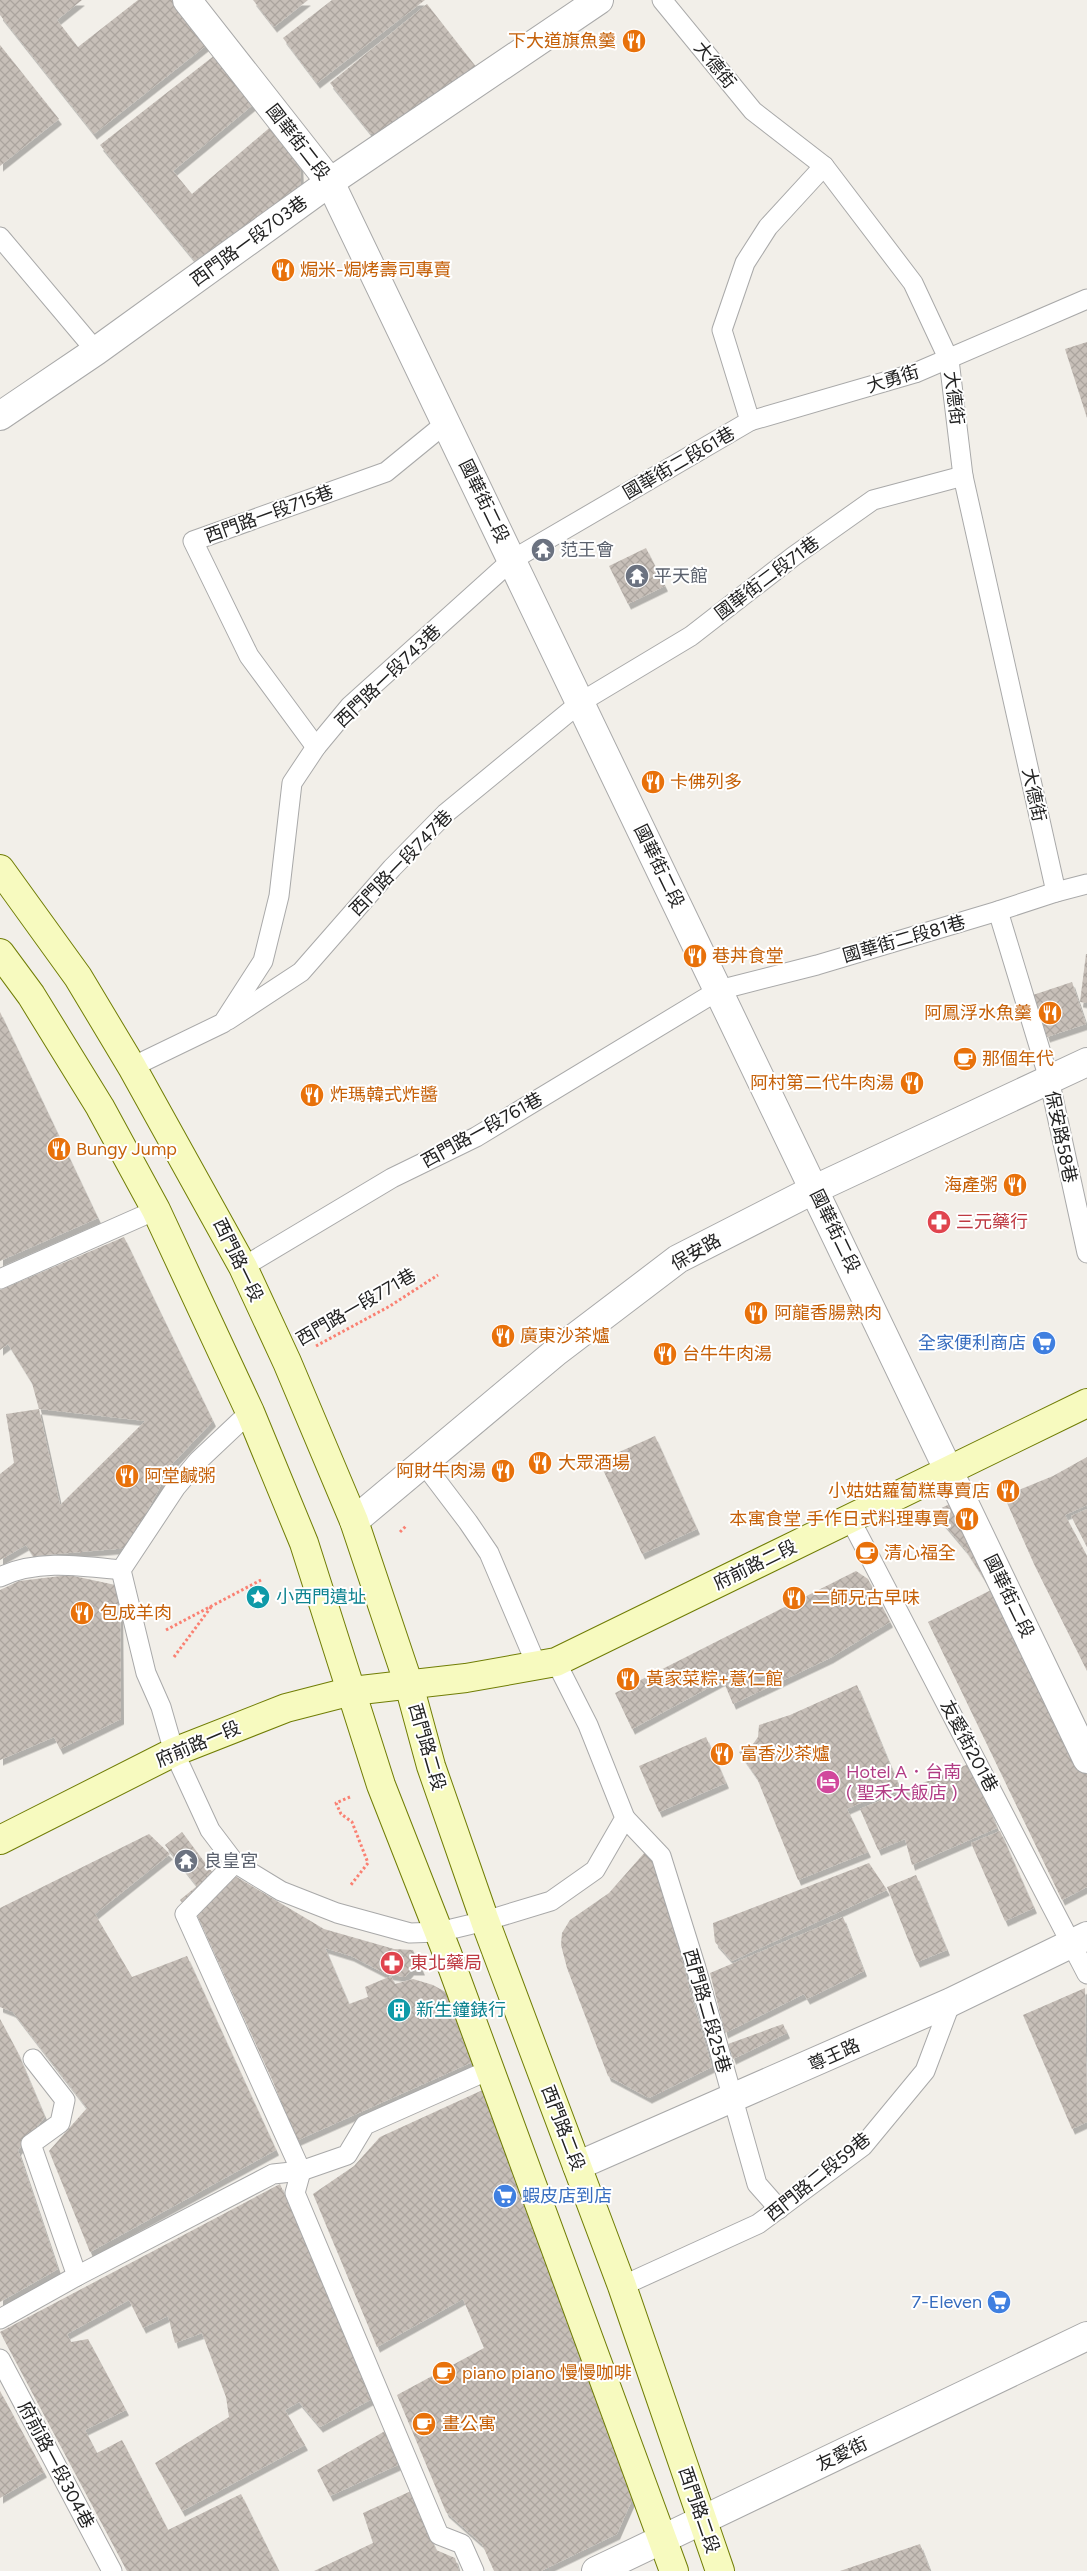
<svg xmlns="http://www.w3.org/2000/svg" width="1087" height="2571" font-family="Figtree,'Noto Sans TC',sans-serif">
  <defs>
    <pattern id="building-cross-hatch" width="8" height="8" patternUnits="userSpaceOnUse" patternTransform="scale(1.25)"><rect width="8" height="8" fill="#c7bfb8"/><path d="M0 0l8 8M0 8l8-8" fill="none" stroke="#aba49e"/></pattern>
    <filter id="shadow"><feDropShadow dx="3" dy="5.5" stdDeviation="0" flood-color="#0004"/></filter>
  </defs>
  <rect width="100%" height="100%" fill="#f2efe9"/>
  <g fill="url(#building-cross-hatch)" filter="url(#shadow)">
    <path d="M0,0h82l-25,20 21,27 60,-47h35l35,44 -114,90 -94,-119z"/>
    <path d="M253,0h55l-34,27z"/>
    <path d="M332,0h93l-108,83 -34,-45z"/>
    <path d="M427,4l50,64 -87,66h-19l-41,-51z"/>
    <path d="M0,45l59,74 -59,47z"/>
    <path d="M215,55l39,49 -81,67 19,23 82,-70 26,31 1,32 -106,74 -95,-116z"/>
    <path d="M1087,342v76l-22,-69z"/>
    <path d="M646,548l19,38 -37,18 -19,-38z"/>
    <path d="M1086,954h1v49l-7,-1z"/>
    <path d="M1072,982l14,42 -39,13 -14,-42z"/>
    <path d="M0,1012l98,206 -98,43z"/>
    <path d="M124,1237l89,184 -41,43 -44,84 -95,8 -7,-11 -26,15v-86l14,-11 -8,-49 33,-5 21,96 85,-84 -106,-12 -7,-26 -24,-39 -8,6v-60z"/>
    <path d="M655,1436l42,93 -55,25 -43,-93z"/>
    <path d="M1087,1457v48l-22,10 22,41v115l-53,-107 -30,-68 49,-20z"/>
    <path d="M959,1499l128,269v119l-25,13 -134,-278 63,-32 -26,-41 -31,-37z"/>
    <path d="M1087,1509v38l-16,-31z"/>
    <path d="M856,1571l12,8 22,43 -60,36 -97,46 -10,-24 -91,49 -17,-36z"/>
    <path d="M69,1575l51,11 1,133 -61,30 -6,-12 -54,23v-170l19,-9z"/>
    <path d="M857,1685l42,101 -52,23 21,43 -70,28 -41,-102 -18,-26 12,-5 7,-10 1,-12 31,-10z"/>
    <path d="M706,1737l20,46 -67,29 -20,-46z"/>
    <path d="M971,1763l26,65 -85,37 -7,-26 -27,11 -18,-41z"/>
    <path d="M1000,1831l34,77 -29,13 -34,-78z"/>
    <path d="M182,1832l39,52 -30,29 -11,-13 17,-14 -32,-41z"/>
    <path d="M149,1834l21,20 -75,60 37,63 55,-21 89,194 -186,102 -41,-101 38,-43 -74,-96 -13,-5v-99z"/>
    <path d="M646,1851l13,13 31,128 22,75 -63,31 -41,-22 -41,-108 -6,-23 1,-12 8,-13 39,-27z"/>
    <path d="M869,1863l18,27 -155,71 -17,-19 -2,-19z"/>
    <path d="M916,1875l31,75 -30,12 -30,-75z"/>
    <path d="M235,1876l89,53 70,20 19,1 9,20h-11l-6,7 -19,-3 -35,-18 -26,-8 24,56 19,-7 -3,-10 26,-11 4,8 18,-5 20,6 16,9 28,66 -181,81 -22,-57 -77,-169 26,-29z"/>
    <path d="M843,1917l21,54 -57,28 -3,-5 -79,39 -15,-60z"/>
    <path d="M1085,1988l2,134 -15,7 -49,-114z"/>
    <path d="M0,2019l17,32 28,66 -27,33 40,119 -58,33z"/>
    <path d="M783,2024l4,9 -54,26 -5,-15z"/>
    <path d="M487,2088l145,412 -15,34 -76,37h-47l-12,-27 -36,-32 -49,-117 87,-47 -21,-49 -86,48 -64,-153 41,-28 26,-29z"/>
    <path d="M280,2184l92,215 -52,28 -21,-25 -14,8 20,35 -123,66 -27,-48 74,-46 -3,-20 -24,-64 -27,10 -7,-27 -25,12 -14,-28 -62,34 4,8 17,-3 38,71 -41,20 12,23 25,-13 46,90 73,-36 38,77h-152l-127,-239z"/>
    <path d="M0,2391l44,81 -44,26z"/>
    <path d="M385,2431l15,33 -70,32 -13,-26z"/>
    <path d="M411,2491l25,59 19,8 4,13h-145l59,-28 -10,-30z"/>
    <path d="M920,2544l10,26 -3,1h-87z"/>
  </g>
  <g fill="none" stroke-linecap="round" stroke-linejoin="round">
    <g stroke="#a9a9a9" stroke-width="21">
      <g id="lane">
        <path d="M662,0l91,111 71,55 89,117 36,77 14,116 93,416"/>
        <path d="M0,237l96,114"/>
        <path d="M750,421l165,-48 172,-74"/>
        <path d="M316,747l-67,-91 -56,-115 193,-69 60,-49"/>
        <path d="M998,911l51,168 38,174"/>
        <path d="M228,1020l73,-48 91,-104 54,-55 135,-111 110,-66 103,-80 79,-56 90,-24"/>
        <path d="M132,1067l91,-44 40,-62 16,-65 13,-113 24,-36 34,-41 162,-146 238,-139 -28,-91 23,-67 23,-36 56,-61"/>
        <path d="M243,1267l149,-89 84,-41 243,-147 98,-25 181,-54 58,-19 31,-8"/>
        <path d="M0,1279l156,-69"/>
        <path d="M250,1412l-52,49 -22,26 -55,83 25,103 15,34 13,45 36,78 25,33 46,28 56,22 73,20 29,-1 46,-11 66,-20 44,-31 30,-52 -37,-93 -32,-63"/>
        <path d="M424,1464l44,58 21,31 48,113"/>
        <path d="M850,1519l237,455"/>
        <path d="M0,1577c37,-18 82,-11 121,-7"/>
        <path d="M625,1818l36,38 35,112 61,216 22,25"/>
        <path d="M235,1863l-50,51 116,257 -6,22 144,342 23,9 12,27"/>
        <path d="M33,2059l32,41 -5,23 -29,21 46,132"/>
        <path d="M622,2286l136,-62 105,-78 62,-75 26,-69"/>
        <path d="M0,2319l77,-43 196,-102 28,-3 46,-16 18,-30 124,-55"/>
        <path d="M0,2359l112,212"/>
      </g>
    </g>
    <g stroke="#a9a9a9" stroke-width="30">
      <g id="street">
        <path d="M187,0l143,182 757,1577"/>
        <path d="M0,416l96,-65 234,-169 269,-182"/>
        <path d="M354,1521l203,-170 121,-92 137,-70 272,-127"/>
        <path d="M577,2166l374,-164 136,-66"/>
        <path d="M596,2571l491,-235"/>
      </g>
    </g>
    <g stroke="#707d05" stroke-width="30">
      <g id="secondary">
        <path d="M0,869l78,108 54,90 111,200 44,95 67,159 55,164 22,81 54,155 137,365 98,285"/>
        <path d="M0,953l31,42 69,112 56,103 94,202 54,131 77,242 66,168 227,618"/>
        <path d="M0,1840l174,-88 112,-44 66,-17 114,-13 90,-16 531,-259"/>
      </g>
    </g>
    <g stroke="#fa8072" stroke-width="3" stroke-dasharray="2.5 2.5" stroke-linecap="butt">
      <path d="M316,1346l74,-40 48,-31"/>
      <path d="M400,1532l7,-7"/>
      <path d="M166,1630l95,-50"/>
      <path d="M174,1657l37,-50"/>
      <path d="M350,1797l-14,6 5,11 11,8 16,41 -18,23"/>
    </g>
    <use href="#lane" stroke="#fff" stroke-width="19"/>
    <use href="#street" stroke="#fff" stroke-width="28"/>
    <use href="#secondary" stroke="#f7fabf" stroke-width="28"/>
  </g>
  <defs>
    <g id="restaurant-disc" transform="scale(1.25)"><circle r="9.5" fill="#e8710a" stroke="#fff"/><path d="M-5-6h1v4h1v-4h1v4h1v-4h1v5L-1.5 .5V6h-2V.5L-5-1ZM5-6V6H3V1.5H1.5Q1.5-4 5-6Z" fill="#fff"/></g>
    <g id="temple-disc" transform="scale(1.25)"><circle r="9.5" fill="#6b7280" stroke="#fff"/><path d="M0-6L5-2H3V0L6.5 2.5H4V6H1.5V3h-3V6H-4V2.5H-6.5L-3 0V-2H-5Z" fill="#fff"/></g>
    <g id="cafe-disc" transform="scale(1.25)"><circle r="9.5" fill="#e8710a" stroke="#fff"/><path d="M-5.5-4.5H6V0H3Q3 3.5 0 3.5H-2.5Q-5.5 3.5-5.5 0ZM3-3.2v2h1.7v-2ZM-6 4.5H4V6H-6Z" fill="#fff"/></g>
    <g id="pharmacy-disc" transform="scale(1.25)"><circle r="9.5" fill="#e0444e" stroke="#fff"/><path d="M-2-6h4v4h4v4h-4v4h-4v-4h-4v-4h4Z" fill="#fff"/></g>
    <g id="supermarket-disc" transform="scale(1.25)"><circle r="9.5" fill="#3f7fe0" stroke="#fff"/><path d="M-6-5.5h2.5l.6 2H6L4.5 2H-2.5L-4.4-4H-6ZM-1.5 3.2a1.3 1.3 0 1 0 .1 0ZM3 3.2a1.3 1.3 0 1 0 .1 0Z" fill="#fff"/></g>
    <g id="sight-disc" transform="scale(1.25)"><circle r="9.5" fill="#0f9aa8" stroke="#fff"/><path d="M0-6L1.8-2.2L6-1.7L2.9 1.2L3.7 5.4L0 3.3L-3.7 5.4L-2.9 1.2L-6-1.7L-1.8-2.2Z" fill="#fff"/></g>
    <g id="hotel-disc" transform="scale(1.25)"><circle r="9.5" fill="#d1479c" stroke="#fff"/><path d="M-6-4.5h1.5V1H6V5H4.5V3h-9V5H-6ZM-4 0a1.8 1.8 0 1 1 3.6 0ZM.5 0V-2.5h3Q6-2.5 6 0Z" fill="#fff"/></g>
    <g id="building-disc" transform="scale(1.25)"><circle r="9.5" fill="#0f9aa8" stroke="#fff"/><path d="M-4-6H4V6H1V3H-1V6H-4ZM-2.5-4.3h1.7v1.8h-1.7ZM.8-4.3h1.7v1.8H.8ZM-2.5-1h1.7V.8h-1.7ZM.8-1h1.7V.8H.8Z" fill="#fff"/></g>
  </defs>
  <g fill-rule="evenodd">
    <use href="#restaurant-disc" x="634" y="41"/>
    <use href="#restaurant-disc" x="283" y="270"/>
    <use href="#temple-disc" x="543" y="550"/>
    <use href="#temple-disc" x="637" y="576"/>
    <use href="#restaurant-disc" x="653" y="782"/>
    <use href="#restaurant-disc" x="695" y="956"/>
    <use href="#restaurant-disc" x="1050" y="1013"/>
    <use href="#cafe-disc" x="965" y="1059"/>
    <use href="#restaurant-disc" x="912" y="1083"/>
    <use href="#restaurant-disc" x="312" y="1095"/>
    <use href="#restaurant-disc" x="59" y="1149"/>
    <use href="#restaurant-disc" x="1015" y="1185"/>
    <use href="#pharmacy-disc" x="939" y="1222"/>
    <use href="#restaurant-disc" x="756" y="1313"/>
    <use href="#restaurant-disc" x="503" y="1336"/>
    <use href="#supermarket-disc" x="1044" y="1343"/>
    <use href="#restaurant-disc" x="665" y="1354"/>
    <use href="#restaurant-disc" x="540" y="1463"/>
    <use href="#restaurant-disc" x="503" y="1471"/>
    <use href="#restaurant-disc" x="127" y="1476"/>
    <use href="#restaurant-disc" x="1008" y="1491"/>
    <use href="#restaurant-disc" x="967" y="1519"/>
    <use href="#cafe-disc" x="867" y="1553"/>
    <use href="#sight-disc" x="258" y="1597"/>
    <use href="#restaurant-disc" x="794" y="1598"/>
    <use href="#restaurant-disc" x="82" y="1613"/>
    <use href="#restaurant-disc" x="628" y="1679"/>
    <use href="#restaurant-disc" x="722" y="1754"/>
    <use href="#hotel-disc" x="828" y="1782"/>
    <use href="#temple-disc" x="186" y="1861"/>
    <use href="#pharmacy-disc" x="392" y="1963"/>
    <use href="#building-disc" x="399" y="2010"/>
    <use href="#supermarket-disc" x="505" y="2196"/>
    <use href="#supermarket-disc" x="999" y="2302"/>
    <use href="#cafe-disc" x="444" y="2373"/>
    <use href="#cafe-disc" x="424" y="2424"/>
  </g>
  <g text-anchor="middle" stroke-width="4" stroke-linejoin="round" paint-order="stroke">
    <g font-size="18" fill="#c56008" stroke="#fff" text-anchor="start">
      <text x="616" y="47" text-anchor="end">下大道旗魚羹</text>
      <text x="300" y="276">焗米-焗烤壽司專賣</text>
      <text x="670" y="788">卡佛列多</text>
      <text x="712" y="962">巷丼食堂</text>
      <text x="1032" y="1019" text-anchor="end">阿鳳浮水魚羹</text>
      <text x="982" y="1065">那個年代</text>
      <text x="894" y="1089" text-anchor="end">阿村第二代牛肉湯</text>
      <text x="330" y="1101">炸瑪韓式炸醬</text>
      <text x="76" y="1155">Bungy Jump</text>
      <text x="998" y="1191" text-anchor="end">海產粥</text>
      <text x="774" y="1319">阿龍香腸熟肉</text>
      <text x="520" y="1342">廣東沙茶爐</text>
      <text x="682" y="1360">台牛牛肉湯</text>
      <text x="558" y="1469">大眾酒場</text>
      <text x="486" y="1477" text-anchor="end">阿財牛肉湯</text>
      <text x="144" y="1482">阿堂鹹粥</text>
      <text x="990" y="1497" text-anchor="end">小姑姑蘿蔔糕專賣店</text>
      <text x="950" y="1525" text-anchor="end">本寓食堂 手作日式料理專賣</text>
      <text x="884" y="1559">清心福全</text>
      <text x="812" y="1604">二師兄古早味</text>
      <text x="100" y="1619">包成羊肉</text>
      <text x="646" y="1685">黃家菜粽+薏仁館</text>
      <text x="740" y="1760">富香沙茶爐</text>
      <text x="462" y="2379">piano piano 慢慢咖啡</text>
      <text x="442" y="2430">畫公寓</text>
    </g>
    <g font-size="18" fill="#222" stroke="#fff">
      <text transform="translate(715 65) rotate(51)" y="6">大德街</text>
      <text transform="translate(298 142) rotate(52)" y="6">國華街二段</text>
      <text transform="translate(249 241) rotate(-36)" y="6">西門路一段703巷</text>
      <text transform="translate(893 379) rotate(-17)" y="6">大勇街</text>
      <text transform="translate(954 398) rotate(83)" y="6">大德街</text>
      <text transform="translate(679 463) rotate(-30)" y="6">國華街二段61巷</text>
      <text transform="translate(484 501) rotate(64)" y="6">國華街二段</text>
      <text transform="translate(269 514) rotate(-20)" y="6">西門路一段715巷</text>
      <text transform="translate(767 578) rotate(-37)" y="6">國華街二段71巷</text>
      <text transform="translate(388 676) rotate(-44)" y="6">西門路一段743巷</text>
      <text transform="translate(1034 795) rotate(78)" y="6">大德街</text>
      <text transform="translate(401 863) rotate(-46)" y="6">西門路一段747巷</text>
      <text transform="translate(659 866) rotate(64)" y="6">國華街二段</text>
      <text transform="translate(904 939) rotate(-16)" y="6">國華街二段81巷</text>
      <text transform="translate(482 1130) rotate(-29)" y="6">西門路一段761巷</text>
      <text transform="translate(1061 1137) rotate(78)" y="6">保安路58巷</text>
      <text transform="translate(835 1231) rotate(64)" y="6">國華街二段</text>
      <text transform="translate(696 1252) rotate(-30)" y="6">保安路</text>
      <text transform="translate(238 1260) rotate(64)" y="6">西門路一段</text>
      <text transform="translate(356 1307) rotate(-30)" y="6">西門路一段771巷</text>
      <text transform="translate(755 1565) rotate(-26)" y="6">府前路二段</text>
      <text transform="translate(1009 1596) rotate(64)" y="6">國華街二段</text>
      <text transform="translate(198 1744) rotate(-23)" y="6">府前路一段</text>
      <text transform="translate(969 1746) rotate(62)" y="6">友愛街201巷</text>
      <text transform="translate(427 1747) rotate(74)" y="6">西門路二段</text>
      <text transform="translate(707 2011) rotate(74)" y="6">西門路二段25巷</text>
      <text transform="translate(834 2055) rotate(-24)" y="6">尊王路</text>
      <text transform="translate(563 2128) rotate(69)" y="6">西門路二段</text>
      <text transform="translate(818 2177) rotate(-39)" y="6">西門路二段59巷</text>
      <text transform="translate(842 2454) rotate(-26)" y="6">友愛街</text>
      <text transform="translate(56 2465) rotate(62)" y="6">府前路一段304巷</text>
      <text transform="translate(699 2510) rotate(71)" y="6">西門路二段</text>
    </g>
    <g font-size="18" fill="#5b616d" stroke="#fff" text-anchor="start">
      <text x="560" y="556">范王會</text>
      <text x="654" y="582">平天館</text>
      <text x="204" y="1867">良皇宮</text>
    </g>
    <g font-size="18" fill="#be3a42" stroke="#fff" text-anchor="start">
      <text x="956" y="1228">三元藥行</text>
      <text x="410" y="1969">東北藥局</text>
    </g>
    <g font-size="18" fill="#366cbe" stroke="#fff" text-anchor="end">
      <text x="1026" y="1349">全家便利商店</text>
      <text x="522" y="2202" text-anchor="start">蝦皮店到店</text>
      <text x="982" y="2308">7-Eleven</text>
    </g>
    <g font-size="18" fill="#0d838f" stroke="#fff" text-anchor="start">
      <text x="276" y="1603">小西門遺址</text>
      <text x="416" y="2016">新生鐘錶行</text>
    </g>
    <g font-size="18" fill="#b23c85" stroke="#fff" text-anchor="start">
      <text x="846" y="1778">Hotel A．台南<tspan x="846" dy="21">( 聖禾大飯店 )</tspan></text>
    </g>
  </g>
</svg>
